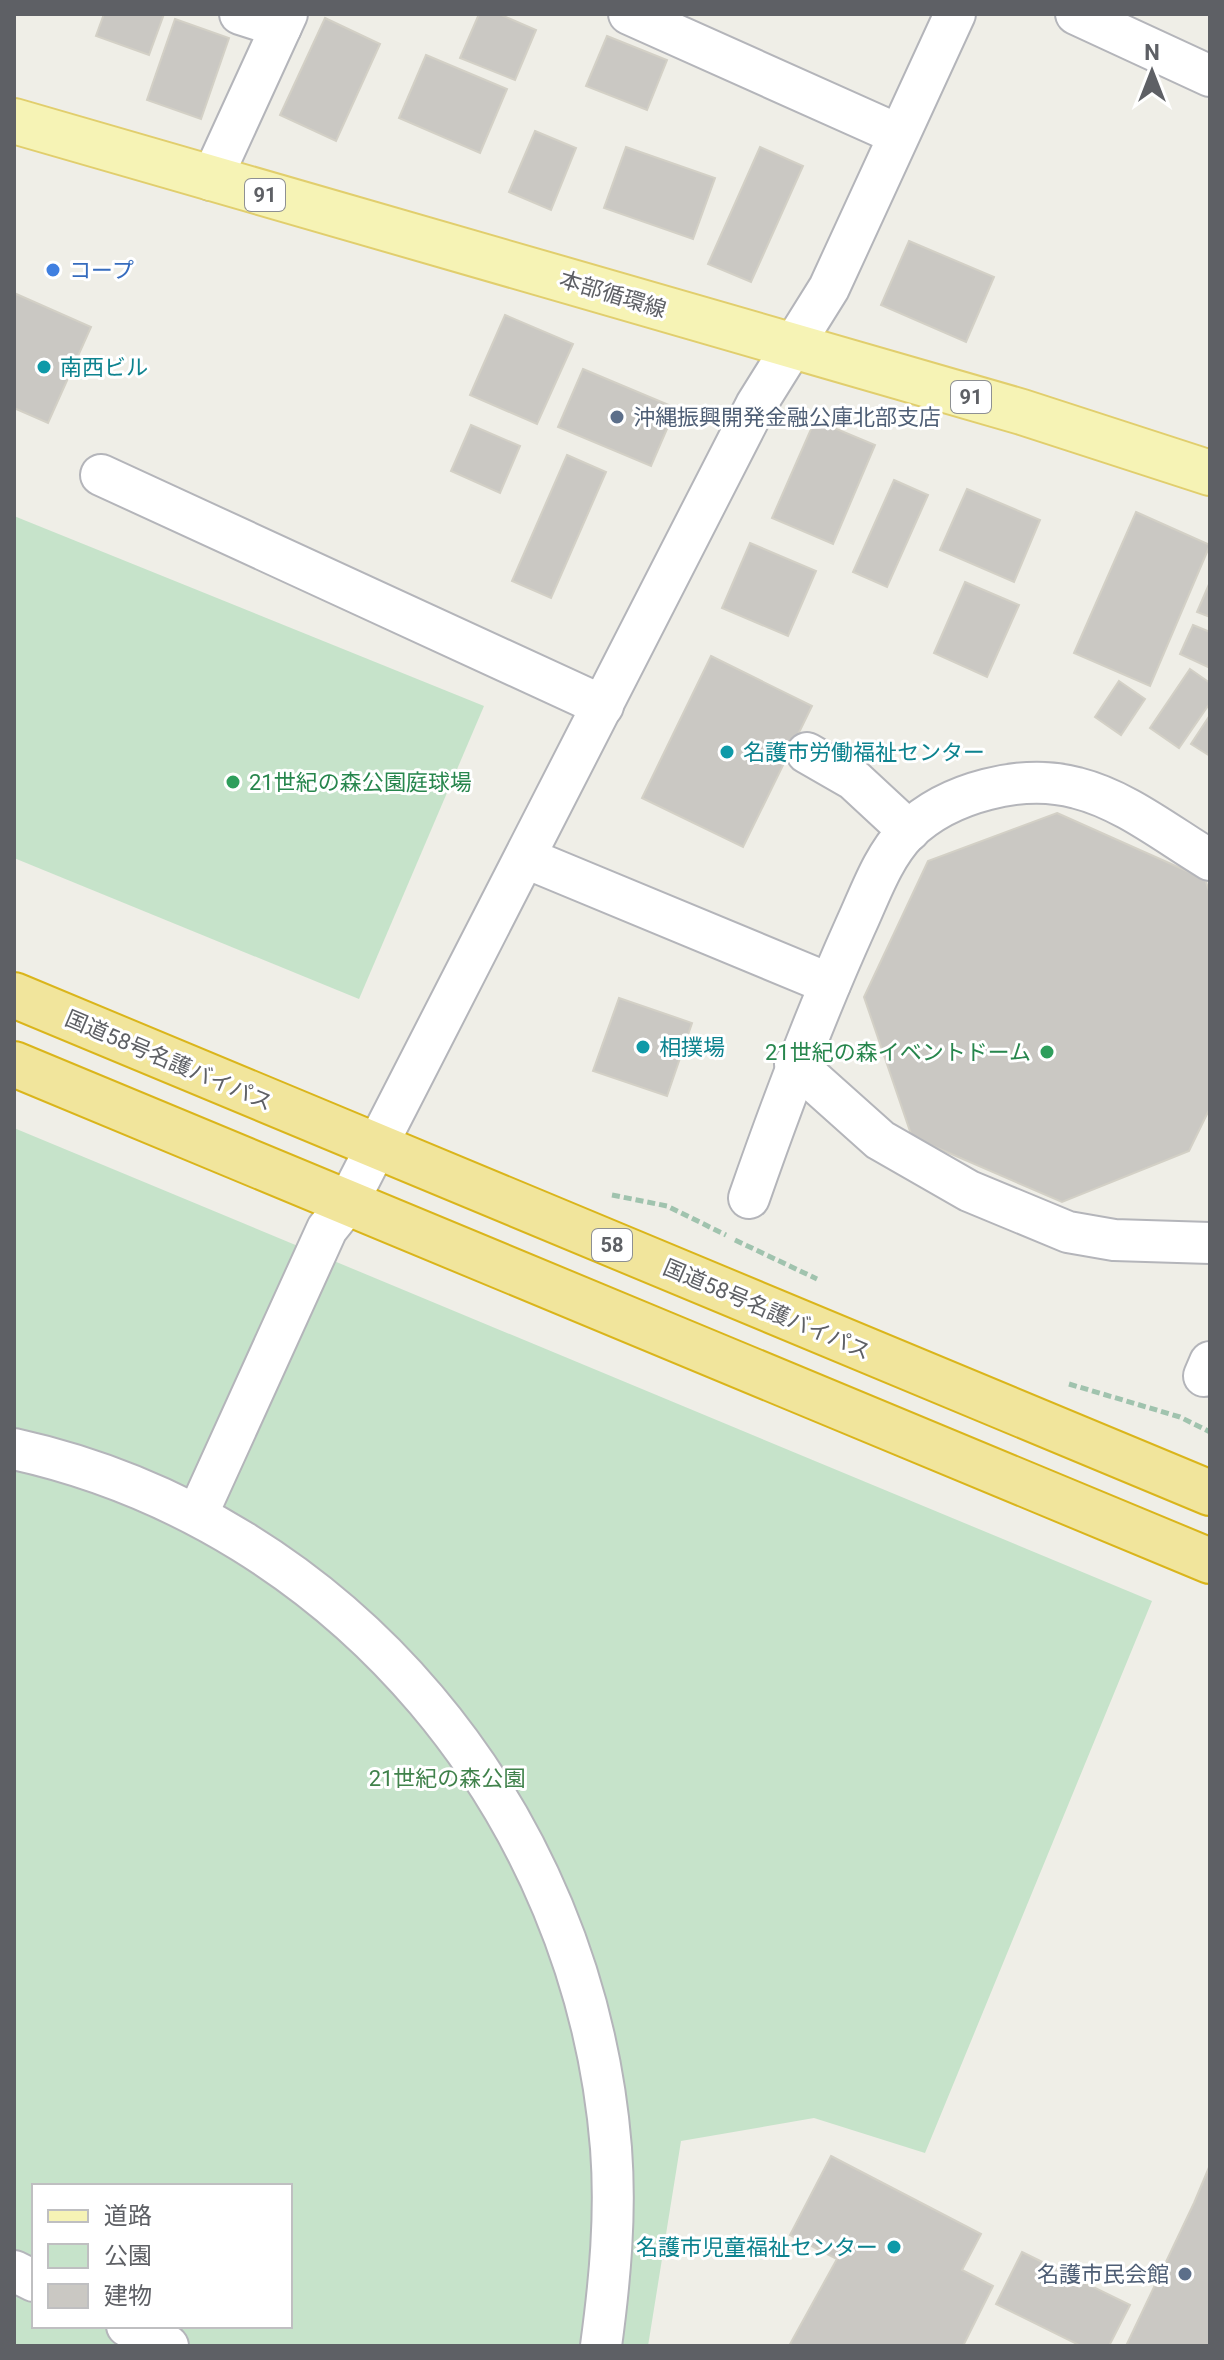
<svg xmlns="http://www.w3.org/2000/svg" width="1224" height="2360" font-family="Roboto,'Noto Sans JP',sans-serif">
  <rect width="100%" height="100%" fill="#efeee7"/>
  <g fill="#c6e3ca" fill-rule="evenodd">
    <path d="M14,516l470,190 -125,293 -345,-141z"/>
    <path d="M14,1128l1138,473 -227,552 -111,-35 -133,23 -33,205h-634zM34,2186h256v140h-256z"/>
  </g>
  <g fill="#cac8c3" stroke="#d3d0c6" stroke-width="2">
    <path d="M104,14h60l-15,41 -53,-19z"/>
    <path d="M479,14h20l37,16 -21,50 -55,-22z"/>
    <path d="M325,18l55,26 -44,97 -56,-26z"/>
    <path d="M175,19l54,19 -28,81 -54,-19z"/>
    <path d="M607,36l60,24 -20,50 -61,-24z"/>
    <path d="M426,55l81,34 -27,64 -81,-35z"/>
    <path d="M535,131l41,17 -25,62 -42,-18z"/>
    <path d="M626,147l89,31 -22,61 -89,-31z"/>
    <path d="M760,147l43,19 -52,116 -43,-18z"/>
    <path d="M909,241l85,36 -28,65 -85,-37z"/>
    <path d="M14,293l77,34 -43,96 -34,-15z"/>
    <path d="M505,315l68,29 -36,80 -67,-29z"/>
    <path d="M583,369l93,39 -25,58 -93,-39z"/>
    <path d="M815,420l60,25 -42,99 -61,-26z"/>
    <path d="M471,425l49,21 -20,47 -49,-22z"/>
    <path d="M567,455l39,17 -55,126 -39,-17z"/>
    <path d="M894,480l34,15 -41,92 -34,-15z"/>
    <path d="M967,489l73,31 -26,62 -74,-32z"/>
    <path d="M1136,512l74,33 -60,141 -76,-33z"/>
    <path d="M750,543l66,28 -28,65 -66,-28z"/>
    <path d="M965,582l54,23 -32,72 -53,-24z"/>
    <path d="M1210,582v35l-13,-5z"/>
    <path d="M1193,625l17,7v36l-30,-14z"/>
    <path d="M711,656l101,50 -69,141 -101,-49z"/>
    <path d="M1190,669l20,14v20l-31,45 -29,-20z"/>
    <path d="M1119,681l26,18 -24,36 -26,-18z"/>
    <path d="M1210,715v41l-19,-12z"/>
    <path d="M1057,813l148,66 5,15v214l-21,43 -127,51 -150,-65 -48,-140 64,-136z"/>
    <path d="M619,998l73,25 -25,73 -74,-25z"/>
    <path d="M831,2156l150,78 -19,36 31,16 -30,60h-174l48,-87 -47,-24z"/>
    <path d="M1210,2165v181h-84l68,-143z"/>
    <path d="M1022,2252l108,53 -21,41h-28l-85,-42z"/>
  </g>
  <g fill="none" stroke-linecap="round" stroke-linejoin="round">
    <g stroke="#b4b5ba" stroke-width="44">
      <g id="minor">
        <path d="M240,14l41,13"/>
        <path d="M629,14l268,120"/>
        <path d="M1076,14l134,62"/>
        <path d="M211,180l76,-166"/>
        <path d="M101,475l502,231"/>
        <path d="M807,753l47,27 55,51"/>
        <path d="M526,858l304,126"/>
        <path d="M795,1064l85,76 89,51 99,41 46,8 96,3"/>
        <path d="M749,1198c32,-92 66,-182 106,-271 15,-32 27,-69 52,-95 41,-40 116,-59 170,-44 48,12 91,47 133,72"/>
        <path d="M1204,1376l6,-14"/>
        <path d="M14,1449c330,73 570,363 597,699 5,66 -1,132 -10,198"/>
        <path d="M198,1513l129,-284 20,-25 409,-799 73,-117 126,-274"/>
        <path d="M14,2271l20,10"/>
        <path d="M127,2326l41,20"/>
      </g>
    </g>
    <g stroke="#e1ce6d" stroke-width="48">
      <path id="major" d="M14,121l1008,291 188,61"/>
    </g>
    <g stroke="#dab51b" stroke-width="48">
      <g id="highway">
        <path d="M14,995l1196,498"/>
        <path d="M14,1064l1196,497"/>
      </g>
    </g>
    <g stroke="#a0c3ae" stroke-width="5" stroke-dasharray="8 4" stroke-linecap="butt">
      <path d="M612,1195l55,11 59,29"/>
      <path d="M735,1240l82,39"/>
      <path d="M1069,1384l111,33 30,15"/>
    </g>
    <use href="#minor" stroke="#fff" stroke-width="40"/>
    <use href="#major" stroke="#f6f3b5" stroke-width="44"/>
    <use href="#highway" stroke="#f1e59c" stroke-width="44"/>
  </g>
  <circle fill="#3f7fe0" stroke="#fff" stroke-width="3" cx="53" cy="270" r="8"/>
  <g fill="#0f9aa8" stroke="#fff" stroke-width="3">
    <circle cx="44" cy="367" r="8"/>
    <circle cx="727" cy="752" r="8"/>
    <circle cx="643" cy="1047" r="8"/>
    <circle cx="894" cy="2247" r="8"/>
  </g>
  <g fill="#5c6f8a" stroke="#fff" stroke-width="3">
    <circle cx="617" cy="417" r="8"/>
    <circle cx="1185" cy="2274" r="8"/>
  </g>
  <g fill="#2e9e5b" stroke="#fff" stroke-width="3">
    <circle cx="233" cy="782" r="8"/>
    <circle cx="1047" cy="1052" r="8"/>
  </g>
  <g text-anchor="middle" stroke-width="6" stroke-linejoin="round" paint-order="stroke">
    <g fill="#fff" stroke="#8e9093" stroke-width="2">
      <rect x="245" y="179" width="40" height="32" rx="6"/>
      <rect x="951" y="381" width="40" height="32" rx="6"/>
      <rect x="592" y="1229" width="40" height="32" rx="6"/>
    </g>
    <g font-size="20" font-weight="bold" fill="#5e6065">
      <text x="265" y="202">91</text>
      <text x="971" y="404">91</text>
      <text x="612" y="1252">58</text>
    </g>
    <g font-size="22" fill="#366cbe" stroke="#fff" text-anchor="start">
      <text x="69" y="278">コープ</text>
    </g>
    <g font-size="22" fill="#5e6065" stroke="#fff">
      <text transform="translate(613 294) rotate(17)" y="8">本部循環線</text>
      <text transform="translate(169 1060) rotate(23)" y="8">国道58号名護バイパス</text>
      <text transform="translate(767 1309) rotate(23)" y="8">国道58号名護バイパス</text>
    </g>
    <g font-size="22" fill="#0d838f" stroke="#fff" text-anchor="start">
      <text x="60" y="375">南西ビル</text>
      <text x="743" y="760">名護市労働福祉センター</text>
      <text x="659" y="1055">相撲場</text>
      <text x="878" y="2255" text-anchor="end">名護市児童福祉センター</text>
    </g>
    <g font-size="22" fill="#4e5e75" stroke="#fff" text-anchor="start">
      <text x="633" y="425">沖縄振興開発金融公庫北部支店</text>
      <text x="1169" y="2282" text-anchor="end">名護市民会館</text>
    </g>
    <g font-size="22" fill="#27864d" stroke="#fff" text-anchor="start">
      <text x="249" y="790">21世紀の森公園庭球場</text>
      <text x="1031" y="1060" text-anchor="end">21世紀の森イベントドーム</text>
    </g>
    <g font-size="22" fill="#40824b" stroke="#fff">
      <text x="447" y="1786">21世紀の森公園</text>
    </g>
  </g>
  <rect width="1224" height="2360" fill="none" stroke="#5e6065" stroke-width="32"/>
  <rect x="32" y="2184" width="260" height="144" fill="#ffffff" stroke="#bfbfc1" stroke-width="2"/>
  <rect x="48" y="2210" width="40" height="12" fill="#f6f3b5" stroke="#bfbfc1" stroke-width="2"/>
  <text x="104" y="2224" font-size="24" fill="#5e6065">道路</text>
  <rect x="48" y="2244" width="40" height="24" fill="#c6e3ca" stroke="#bfbfc1" stroke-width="2"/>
  <text x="104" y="2264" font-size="24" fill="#5e6065">公園</text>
  <rect x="48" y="2284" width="40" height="24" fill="#cac8c3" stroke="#bfbfc1" stroke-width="2"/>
  <text x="104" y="2304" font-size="24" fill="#5e6065">建物</text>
  <g transform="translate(1152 72)" stroke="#ffffff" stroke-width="6" paint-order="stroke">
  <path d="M0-6L14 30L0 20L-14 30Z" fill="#5e6065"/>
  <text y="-12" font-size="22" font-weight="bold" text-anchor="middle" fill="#5e6065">N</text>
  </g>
</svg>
